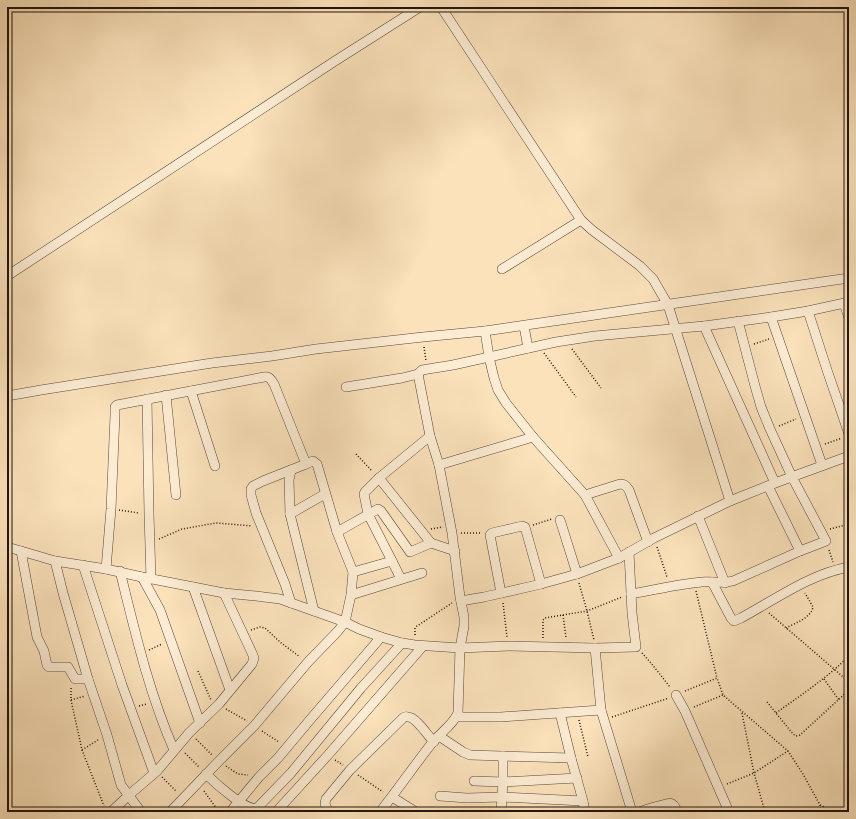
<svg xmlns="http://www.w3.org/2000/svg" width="856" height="819" font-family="'IM FELL French Canon',serif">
  <rect width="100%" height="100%" fill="#fbe2bb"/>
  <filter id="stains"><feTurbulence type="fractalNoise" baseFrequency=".005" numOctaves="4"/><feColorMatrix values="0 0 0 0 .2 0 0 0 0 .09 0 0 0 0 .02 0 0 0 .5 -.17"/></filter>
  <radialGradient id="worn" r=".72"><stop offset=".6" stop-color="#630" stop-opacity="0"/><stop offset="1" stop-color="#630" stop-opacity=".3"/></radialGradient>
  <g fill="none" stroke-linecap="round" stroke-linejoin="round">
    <g stroke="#584738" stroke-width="10">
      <g id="minor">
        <path d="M441,7l140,213 11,10 48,36 13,13 15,26 62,196"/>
        <path d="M502,269l79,-49"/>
        <path d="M7,276l328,-215 85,-54"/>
        <path d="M844,303l5,15"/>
        <path d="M808,311l19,59 22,64"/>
        <path d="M771,317l51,148"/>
        <path d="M524,326l4,22"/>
        <path d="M704,326l71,157"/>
        <path d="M485,331l4,26 5,21 4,12 8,13 27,34 52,58 34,63"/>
        <path d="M346,387l56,-9 16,-4 4,-4 31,-5 103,-23 39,-6 109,-10 67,-9 37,-6 41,-9"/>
        <path d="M191,391l24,75"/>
        <path d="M166,395l10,100"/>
        <path d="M7,396l34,-6 171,-27 60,-7 44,-7 107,-12 62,-6 364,-53"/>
        <path d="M147,399l2,115 2,65"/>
        <path d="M439,465l94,-28"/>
        <path d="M379,478l52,65 24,8"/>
        <path d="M768,486l32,65"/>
        <path d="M585,495l35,-11c5,0 6,2 9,6l19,52"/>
        <path d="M290,514l-1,-34 2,-10"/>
        <path d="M698,516l27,67"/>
        <path d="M560,520l1,3 16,51"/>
        <path d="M337,532l41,-23 3,2 29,41 21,-9"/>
        <path d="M7,547l14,4"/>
        <path d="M55,561l8,32 25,86 19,56 14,50 20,27"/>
        <path d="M83,565l39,120 32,88"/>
        <path d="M106,569l5,-60 4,-94v-8l2,-2 147,-28c6,-1 7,3 10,7l32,80 7,-3 4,3 20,68 16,40 -2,23 -6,27 -7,9 -30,31 -54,64 -35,35 -49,51"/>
        <path d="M120,571c15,61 29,122 54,179"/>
        <path d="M353,572l39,-11"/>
        <path d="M142,577l18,33 40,113"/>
        <path d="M401,579l-9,-18 -24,-47 -4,-20 1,-2 14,-14 51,-42"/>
        <path d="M712,582l19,36 3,3 7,-3c35,-19 69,-44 108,-51"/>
        <path d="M193,587l37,103"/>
        <path d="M501,593l-11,-58 2,-2 30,-7 3,1 16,57"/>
        <path d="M631,594c24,-4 47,-10 71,-12 10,-1 20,2 31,-1l67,-30 26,-10 -34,-64 -22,-48 -9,-22 -6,-21 -17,-65"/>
        <path d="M351,595l71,-22"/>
        <path d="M461,601l23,-4 57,-13 36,-10 42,-16 35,-20 76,-37 45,-18 74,-27"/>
        <path d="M291,603l-6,-19 -29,-71 -5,-18v-6l2,-3 10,-5 43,-17"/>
        <path d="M314,611l-24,-97 35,-20"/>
        <path d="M595,648l6,62 31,102"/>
        <path d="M88,679h-13l-7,-12h-19l-2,-2 -3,-14 -7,-14 -16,-86 34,10 51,8 36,8 82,16 32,3 24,3 65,23 14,7 22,8 21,6 13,2 45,3 49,-2 86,2 41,-1 -4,-34 -3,-61"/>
        <path d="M676,695l9,16 44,101"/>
        <path d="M560,713l11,45 12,43 2,11"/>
        <path d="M456,717h45l100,-7"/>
        <path d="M439,736l24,16 7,3 101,3"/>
        <path d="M206,774c9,9 40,37 51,34l34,-35 70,-85 41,-45"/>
        <path d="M474,781l29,1 74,-4"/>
        <path d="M440,796l27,2 35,-1 81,4"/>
        <path d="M392,797l24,15"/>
        <path d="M111,812l18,-17 28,-24 32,-38 30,-29 33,-40 2,-6 -2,-5 -28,-60"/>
        <path d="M230,812l29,-35 19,-19 31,-37 72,-84"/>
        <path d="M276,812l52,-57 95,-109"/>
        <path d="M330,812c-4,-4 -6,-7 -4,-13l24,-29 52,-51c2,-2 3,-3 6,-2 8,0 20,19 26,25"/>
        <path d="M380,812c18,-23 34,-46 52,-69 8,-10 21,-18 26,-30l2,-65 4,-22v-9l-4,-20 -8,-64 -13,-68 -9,-29 -12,-62"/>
        <path d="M501,812l2,-30v-26"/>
        <path d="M639,812l15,-5 16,-4c4,1 6,5 7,9"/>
      </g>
    </g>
    <g stroke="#21130d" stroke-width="1.5" stroke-dasharray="1 2" stroke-linecap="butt">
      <path d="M754,344l15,-5"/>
      <path d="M424,347l2,14"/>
      <path d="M572,349l29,39"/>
      <path d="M544,353l32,44"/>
      <path d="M779,426l17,-7"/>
      <path d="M825,444l17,-6"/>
      <path d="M356,454l16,17"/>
      <path d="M119,510l20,3"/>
      <path d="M533,525l19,-6"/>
      <path d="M431,529l12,-2"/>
      <path d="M830,529l19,-5"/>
      <path d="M461,533h20"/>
      <path d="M159,539l23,-10 34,-6 36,3"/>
      <path d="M657,547l10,30"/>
      <path d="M829,550l4,12"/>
      <path d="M579,583l8,28 7,29"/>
      <path d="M696,591l21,87"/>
      <path d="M503,603l4,34"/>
      <path d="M769,613l80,69"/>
      <path d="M563,615l3,23"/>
      <path d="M786,628c9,-5 25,-10 27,-21l-8,-14"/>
      <path d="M251,630l9,-3 5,1 15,14 20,15"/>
      <path d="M415,635v-7l2,-2 35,-23"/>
      <path d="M543,638v-18l2,-2 42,-7 35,-14"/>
      <path d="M149,650l13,-6"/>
      <path d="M642,653l9,10 19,24"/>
      <path d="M198,671l13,29"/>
      <path d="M824,679l15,21"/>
      <path d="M71,688v12l11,50 22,56"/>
      <path d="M685,691l32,-13 6,17 65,56 15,23 17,31 2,7"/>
      <path d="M71,700l14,-4"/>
      <path d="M767,702l26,32 3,2 4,-1 49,-45"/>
      <path d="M139,706l8,-2"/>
      <path d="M694,707l29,-12"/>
      <path d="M226,709l21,12"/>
      <path d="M742,713l12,60 11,39"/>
      <path d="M776,713c25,-18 51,-35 73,-57"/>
      <path d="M612,717l57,-19"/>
      <path d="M579,720l9,37"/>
      <path d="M262,731l17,11"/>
      <path d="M196,739l16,16"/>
      <path d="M82,750l16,-10"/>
      <path d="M185,753l14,14"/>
      <path d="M335,760l8,5"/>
      <path d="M226,766l12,8 10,1"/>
      <path d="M358,775l25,17"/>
      <path d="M162,777l14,14"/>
      <path d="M727,784l27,-11 34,-22"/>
      <path d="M204,791l15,21"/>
      <path d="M820,805l16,7"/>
    </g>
    <use href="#minor" stroke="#fcecd3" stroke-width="9"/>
  </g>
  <rect width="856" height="819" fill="none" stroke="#fbe2bb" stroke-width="24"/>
  <rect x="8" y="8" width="840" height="803" fill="none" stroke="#21130d" stroke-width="2"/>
  <rect x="12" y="12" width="832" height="795" fill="none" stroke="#21130d"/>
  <rect width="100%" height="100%" filter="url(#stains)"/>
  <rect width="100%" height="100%" fill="url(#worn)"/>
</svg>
